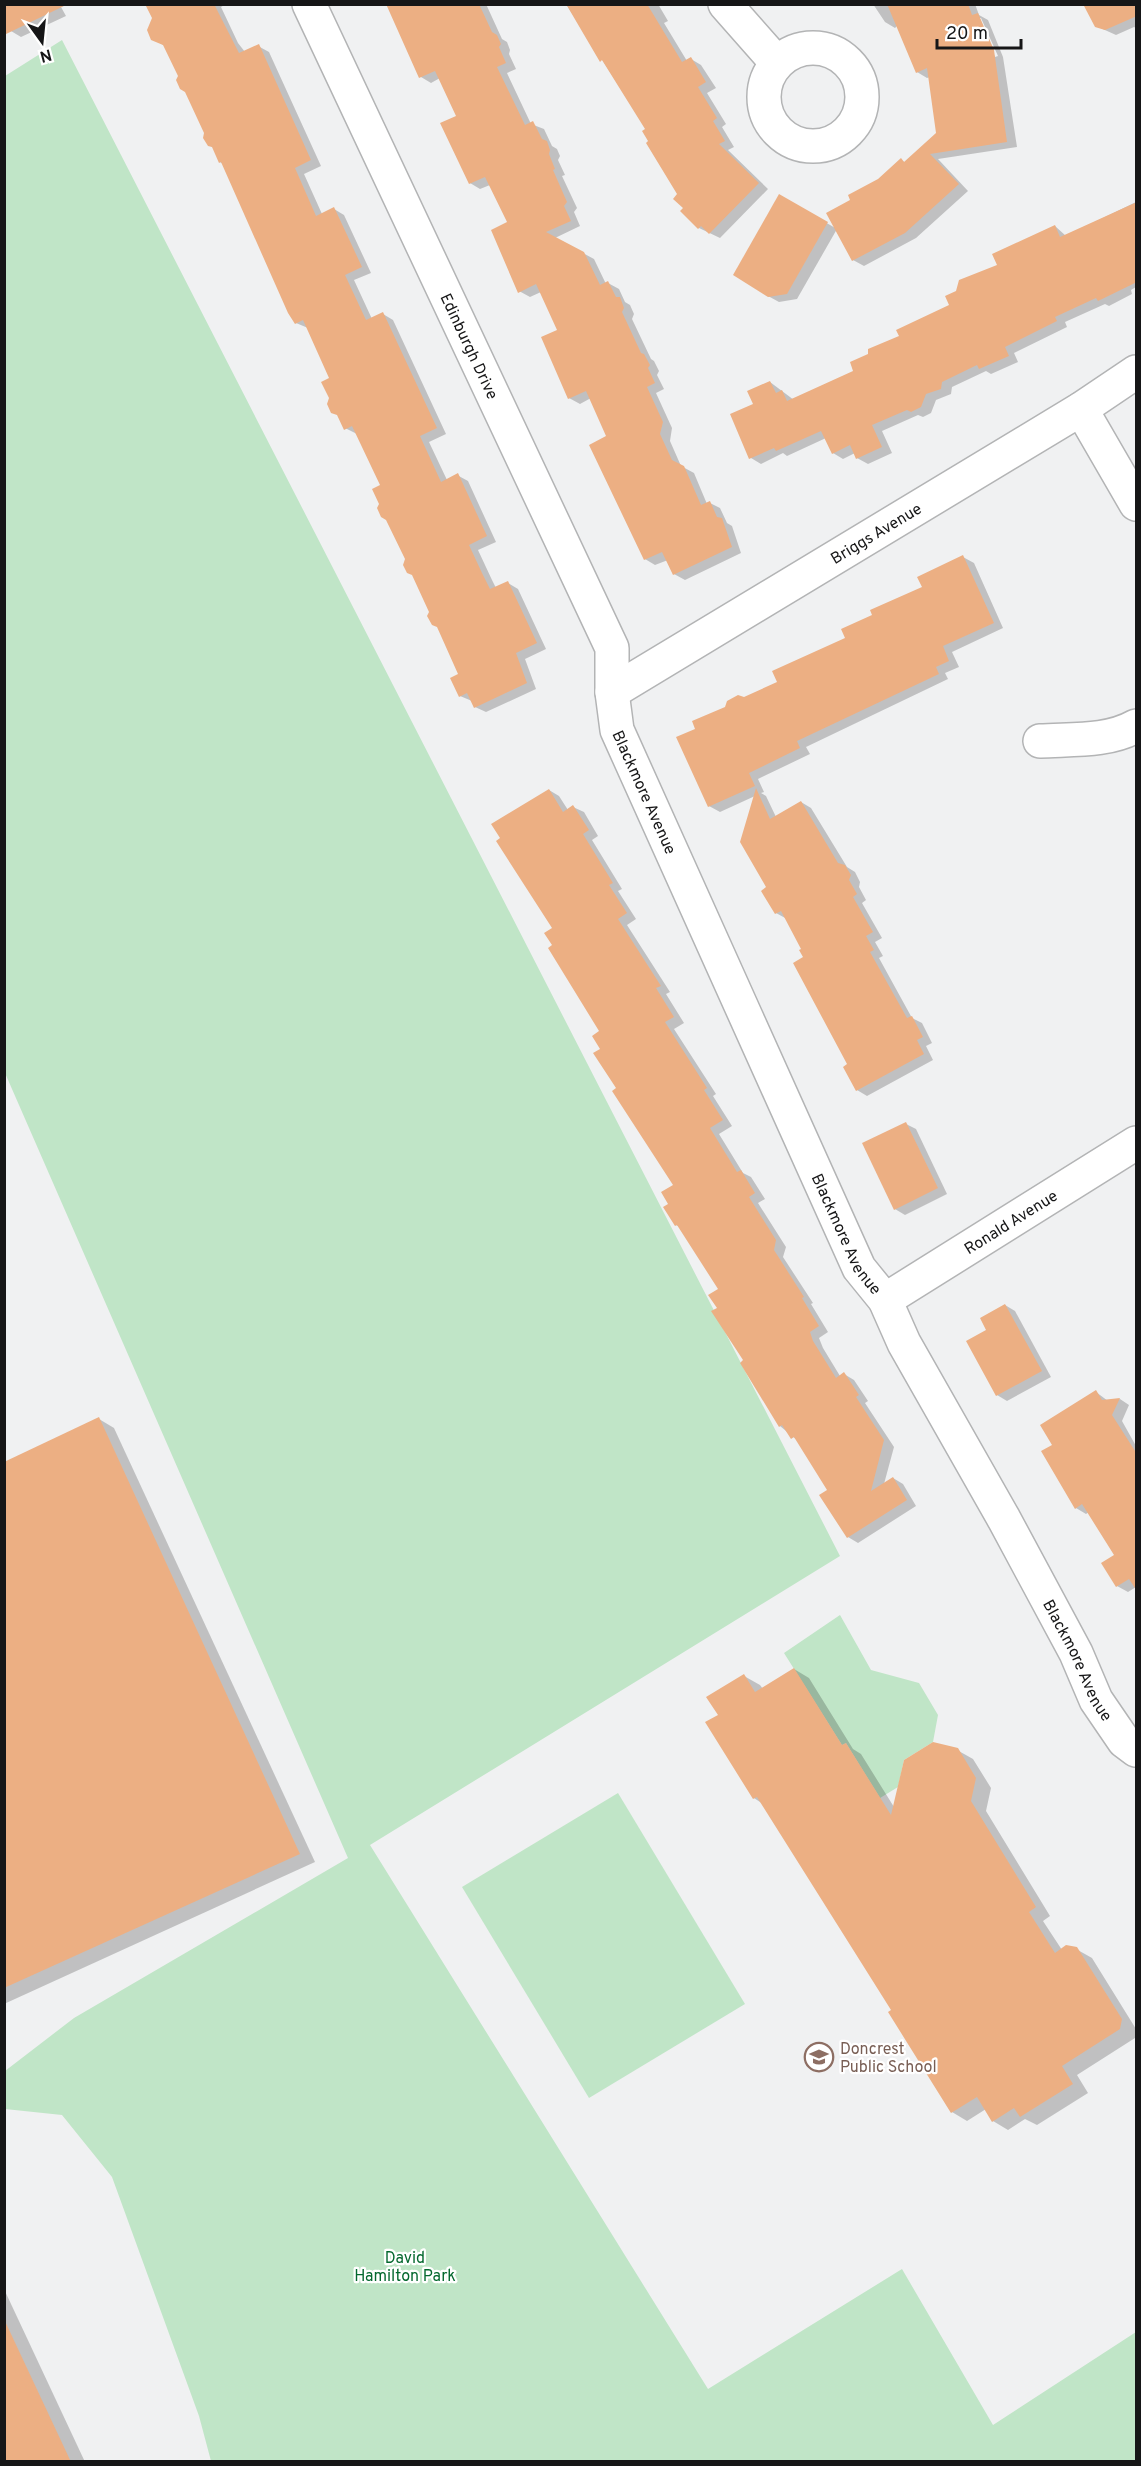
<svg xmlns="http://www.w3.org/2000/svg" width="1141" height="2466" font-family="Overpass,sans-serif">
  <rect width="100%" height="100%" fill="#f0f1f2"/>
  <g fill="#c0e5c7">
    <path d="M62,40l778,1516 -470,289 338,544 194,-120 91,156 143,-93v129h-925l-12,-45 -87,-239 -50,-62 -57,-6v-38l69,-53 274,-160 -343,-785v-997z"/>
    <path d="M840,1615l31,55 48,13 19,32 -5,27 -29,18 -6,27 -18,11 -34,-55 -4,2 -58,-92z"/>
    <path d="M618,1793l127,211 -156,94 -127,-211z"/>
  </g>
  <g fill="#0003" fill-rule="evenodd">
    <path d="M4,4h64l-7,3 5,9 -45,21 -10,-6z"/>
    <path d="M155,4h71l-5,3 17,36 7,9 13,-6 11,6 52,114 -17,8 18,40 12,-5 10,6 27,58 -17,7 18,39 11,-5 10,6 53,114 -17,8 18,38 10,-5 11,6 28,61 -18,8 14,30 4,8 12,-5 10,6 28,60 -21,10 11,30 -50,23 -11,-5 -3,-6 -12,-5v-22l-54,-115 -24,-73 -25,-52 -12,-6 -14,-49 -23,-51 -12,-5 -73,-159 -3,-2 -6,-14 -5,-3 -3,-13 -41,-86 -12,-7z"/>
    <path d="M387,4h99l16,35 5,3 3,8 -1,4 7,15 -9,4 24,51 13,5 8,17 5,3 3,7 -2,4 7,15 -3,1 15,32 -3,4 6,14 -25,12 39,21 12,25 2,-1 11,6 6,13 5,3 4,9 -2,5 19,40 3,2 5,10 -2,4 7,14 -8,4 16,35 -2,13 11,25 13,7 13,31 3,-1 10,5 7,15 5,3 9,27 -56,27 -11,-6 -6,-14 -13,5 -10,-6 -37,-122 -17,-39 -11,6 -11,-6 -10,-67 -18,-39 -11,5 -11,-6 -10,-68 -19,-38 -10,4 -10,-6 -12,-66 -18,-39 -9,5 -10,-6z"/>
    <path d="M566,4h92l10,17 -4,2 23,38 4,-2 10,6 15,23 -9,5 19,31 -4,3 12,20 -6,3 40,39 -48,49 -21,-10 -14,-20 -35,-66 -3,-13z"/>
    <path d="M873,4h102l4,11 9,5 15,37 14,90 -79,12 30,32 -52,47 -52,28 -11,-6 -16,-31 -40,70 -18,3 -11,-6 12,-100 57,33 15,-29 27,-20 22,-20 5,3 32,-30 -8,-56 -3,1 -10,-6 -20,-46 -2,2 -10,-6zM978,18h3l17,38 -3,1z"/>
    <path d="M1136,4v24l-2,-1 -18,8 -20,-9z"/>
    <path d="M1136,202v85l-5,3 1,4 -23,12 -4,-2 -40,18 2,5 -53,26 4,9 -27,12 -5,-3 -34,16 -1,7 -15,6 -5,13 -8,4 -5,-2 -36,16 10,22 -24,11 -11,-6 -2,-5 -12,6 -10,-6 -7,-15 -39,18 -4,-3 -22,11 -10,-6 4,-53 15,-23 24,18 61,-29 46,-34 50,-32 48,-39 56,-40 11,10z"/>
    <path d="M963,557l11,6 29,65 -51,24 7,15 -14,6 3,6 -142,68 4,7 -52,25 6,13 -3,1 5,3 10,21 25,-15 10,6 36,59 8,5 5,10 -1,5 7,13 -4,3 20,35 -7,4 8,14 -4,2 33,60 10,5 10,20 -6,3 7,14 -66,36 -10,-6 -7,-25 -47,-116 -16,-30 -11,-6 -8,-25 -13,-92 -35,16 -11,-6 -12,-76 47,-31 35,-16 68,-45 27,-23 50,-28z"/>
    <path d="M549,790l10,6 9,14 5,-3 11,5 14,24 -6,4 30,49 -4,2 18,28 -9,6 43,67 -4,2 18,29 -10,6 42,65 -3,2 19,30 -13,8 24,39 8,4 14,22 -7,4 28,44 -3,10 30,46 -2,1 17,28 -9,6 4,10 17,28 4,-2 10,6 14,21 -3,2 29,44 -10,37 9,-6 10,6 13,22 -58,37 -10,-6 -19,-46 -32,-51 -17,-14 -61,-118 1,-18 -38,-62 -6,-3 -6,-21 5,-18 -57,-97 -16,-39v-18l-48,-86z"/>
    <path d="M906,1124l10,5 31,65 -42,21 -10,-6z"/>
    <path d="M1005,1305l10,6 36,66 -44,24 -10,-6 -9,-65z"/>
    <path d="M1096,1392l12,9 12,-2 9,6 -7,16 14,25v141l-8,5 -11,-6 -14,-22 13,-8 -27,-44 -3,2 -10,-6 -22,-62z"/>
    <path d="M99,1419l15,9 201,434 -311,142v-541z"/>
    <path d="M794,1669l15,9 44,71 8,5 33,53 63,-57 16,9 18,29 -5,23 64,105 -7,5 19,29 14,-1 16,9 44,71 -1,9 -58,37 11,18 -51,32 -12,-6 -17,11 -15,-9 -7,-12 -19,12 -15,-9 -59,-102 -130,-206 -9,-6 -34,-82 24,-40 16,9 3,4z"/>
    <path d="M4,2289l81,173h-81z"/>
  </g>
  <g fill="#ecaf83">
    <path d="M4,4h64l-64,31z"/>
    <path d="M145,4h69l25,49 20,-9 52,116 -16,8 21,48 18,-9 28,60 -17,8 21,45 17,-8 54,116 -17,8 21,46 17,-9 29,63 -18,9 13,28 8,16 18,-8 29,62 -21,10 11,30 -53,25 -7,-15 -8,4 -9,-19 8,-4 -21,-47 -5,-2 -5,-9 2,-4 -17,-37 -5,-2 -4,-8 2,-6 -19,-39 -5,-3 -4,-9 2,-4 -7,-15 8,-4 -28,-59 -8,4 -7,-15 -6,-2 -4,-9 2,-6 -8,-16 8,-4 -26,-58 -8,4 -7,-11 -67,-151 -2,1 -7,-16 -4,-1 -5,-8 1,-5 -19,-41 -5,-3 -4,-9 2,-4 -15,-31 -12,-5 -4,-10 5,-12z"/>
    <path d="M386,4h93l13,28 5,3 4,9 -2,3 7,16 -9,4 28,58 8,-4 9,18 5,2 3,9 -1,4 6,15 -2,1 14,32 -3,4 7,15 -25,11 38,20 16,33 8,-4 8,16h4l4,11 -2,4 19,41 3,1 6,11 -2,3 7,15 -8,4 16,35 -3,12 12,26 12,6 17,39 9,-4 7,16 5,1 10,29 -59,28 -11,-23 -18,8 -55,-115 17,-9 -20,-45 -18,8 -27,-62 16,-7 -21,-46 -18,9 -27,-63 16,-8 -22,-45 -16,7 -29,-61 16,-7 -21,-45 -16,7z"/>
    <path d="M566,4h81l35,58 9,-5 15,25 -8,5 19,31 -4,3 12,20 -6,3 40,39 -50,51 -8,-8 -3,3 -18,-18 3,-3 -10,-9 4,-5 -31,-51 2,-2 -6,-10 3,-2 -43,-69 -2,2z"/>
    <path d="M887,4h81l4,11 6,-2 16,37 13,92 -77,12 29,30 -54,49 -53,28 -26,-48 24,-13 -2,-5 30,-16 23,-21 3,4 32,-29 -9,-65 -11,5z"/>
    <path d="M1083,4h54v12l-32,14 -10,-3z"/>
    <path d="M779,194l49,28 -41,72 -19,3 -35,-22z"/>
    <path d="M1137,202v80l-39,19 -2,-3 -41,19 2,4 -52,26 4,9 -30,13 -2,-4 -35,17 -1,7 -15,5 -5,13 -10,5 -4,-2 -35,15 10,22 -26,12 -6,-14 -18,9 -11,-23 -45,20 -2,-3 -25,11 -19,-45 23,-10 -6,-13 23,-10 6,12 6,-3 5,11 66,-30 -3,-9 18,-8v-5l31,-13 -3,-6 53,-25 -4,-9 11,-5 3,-11 38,-15 -5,-11 63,-29 5,12z"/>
    <path d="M963,555l31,68 -51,23 6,15 -13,6 3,7 -142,67 3,7 -51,25 6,13 -47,21 -32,-70 19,-8 -3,-8 33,-14 2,-6 11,-6 6,2 33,-15 -5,-11 73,-33 -4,-9 31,-14 -2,-5 52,-23 -5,-10z"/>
    <path d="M756,788l14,31 31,-18 37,62 7,2 6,10 -2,5 8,14 -4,3 20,35 -7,4 8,14 -4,2 37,66 5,-2 11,21 -6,3 7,14 -68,37 -13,-24 4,-3 -54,-101 10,-6 -4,-7 2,-1 -20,-38 -6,3 -14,-23 5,-4 -26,-45z"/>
    <path d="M549,789l14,23 10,-7 16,25 -6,4 30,49 -4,2 18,28 -9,6 43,67 -5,2 18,29 -9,5 42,66 -3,2 19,30 -13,8 27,44 4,-2 14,23 -6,4 27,43 -2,10 30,47 -2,1 17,28 -9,6 3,9 23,37 8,-6 15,23 -3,2 28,43 -13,51 22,-14 14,23 -60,38 -28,-43 8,-5 -33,-53 -3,2 -9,-14 -3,2 -39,-64 3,-3 -32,-49 6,-3 -9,-13 10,-6 -41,-64 -2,1 -12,-19 5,-3 -7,-12 12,-7 -61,-94 4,-3 -23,-35 7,-4 -8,-13 7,-5 -51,-83 4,-3 -8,-12 8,-5 -56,-87 4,-3 -9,-14z"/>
    <path d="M906,1122l32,66 -44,22 -32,-67z"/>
    <path d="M1005,1304l37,67 -46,25 -30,-55 20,-11 -6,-12z"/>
    <path d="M1096,1390l6,10 18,-2 -8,17 25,39v137l-8,-12 -13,8 -15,-24 13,-8 -32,-51 -7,5 -34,-58 11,-6 -12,-20z"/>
    <path d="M99,1417l201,437 -296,134v-526z"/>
    <path d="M794,1668l48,77 4,-2 45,72 13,-55 29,-18 25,6 18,30 -5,23 65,106 -7,5 26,41 11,-8 11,2 45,72 -2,10 -58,37 11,18 -53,33 -6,-9 -22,14 -15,-25 -26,16 -63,-101 3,-2 -134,-213 -4,2 -48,-77 13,-7 -12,-18 38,-23 11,18z"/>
    <path d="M4,2319l67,143h-67z"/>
  </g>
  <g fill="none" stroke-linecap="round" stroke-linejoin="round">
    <g stroke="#b3b4b5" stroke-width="36">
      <g id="minor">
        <path id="s1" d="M309,4l303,644v44l5,38 242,538 26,32 19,43 100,176 72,134 20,47 28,41 12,9"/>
        <path d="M725,4l52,59"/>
        <circle cx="813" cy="97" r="49"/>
        <path d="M1081,409l55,95"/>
        <path id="s2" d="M612,692l469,-283 55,-37"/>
        <path d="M1040,741c32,-2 68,1 96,-15"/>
        <path id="s3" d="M885,1300l251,-157"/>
      </g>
    </g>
    <use href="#minor" stroke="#fff" stroke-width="33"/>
  </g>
  <defs>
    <g id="school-ring" transform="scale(1.5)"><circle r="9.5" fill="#fff" stroke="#8d6e63" stroke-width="1.5"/><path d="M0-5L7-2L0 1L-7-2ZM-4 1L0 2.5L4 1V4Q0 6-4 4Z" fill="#8d6e63"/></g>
  </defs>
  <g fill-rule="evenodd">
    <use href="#school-ring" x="819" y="2057"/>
  </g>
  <g text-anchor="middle" stroke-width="4.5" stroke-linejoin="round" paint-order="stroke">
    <g font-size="16" fill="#161617" stroke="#fff">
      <text dy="6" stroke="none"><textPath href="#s1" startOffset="378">Edinburgh Drive</textPath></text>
      <text dy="6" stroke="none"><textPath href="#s2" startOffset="308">Briggs Avenue</textPath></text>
      <text dy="6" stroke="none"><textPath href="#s1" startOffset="862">Blackmore Avenue</textPath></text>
      <text dy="6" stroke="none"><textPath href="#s3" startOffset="148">Ronald Avenue</textPath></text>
      <text dy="6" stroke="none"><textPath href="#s1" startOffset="1348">Blackmore Avenue</textPath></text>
      <text dy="6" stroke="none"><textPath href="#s1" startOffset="1834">Blackmore Avenue</textPath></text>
    </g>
    <g font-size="16" fill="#785e54" stroke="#fff" text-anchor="start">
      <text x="840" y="2054">Doncrest<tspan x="840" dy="18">Public School</tspan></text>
    </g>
    <g font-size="16" fill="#04682e" stroke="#fff">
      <text x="405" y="2263">David<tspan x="405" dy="18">Hamilton Park</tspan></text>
    </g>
  </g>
  <rect width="1141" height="2466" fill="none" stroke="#161617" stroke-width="12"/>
  <g transform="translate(42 42) rotate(165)" stroke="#ffffff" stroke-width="4.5" paint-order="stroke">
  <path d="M0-4.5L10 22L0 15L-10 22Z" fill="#161617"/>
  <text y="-9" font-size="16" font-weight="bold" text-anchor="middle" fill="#161617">N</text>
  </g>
  <path d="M937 39v9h84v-9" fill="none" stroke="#161617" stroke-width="3"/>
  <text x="946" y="39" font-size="18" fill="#161617" stroke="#ffffff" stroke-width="4.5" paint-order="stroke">20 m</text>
</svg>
